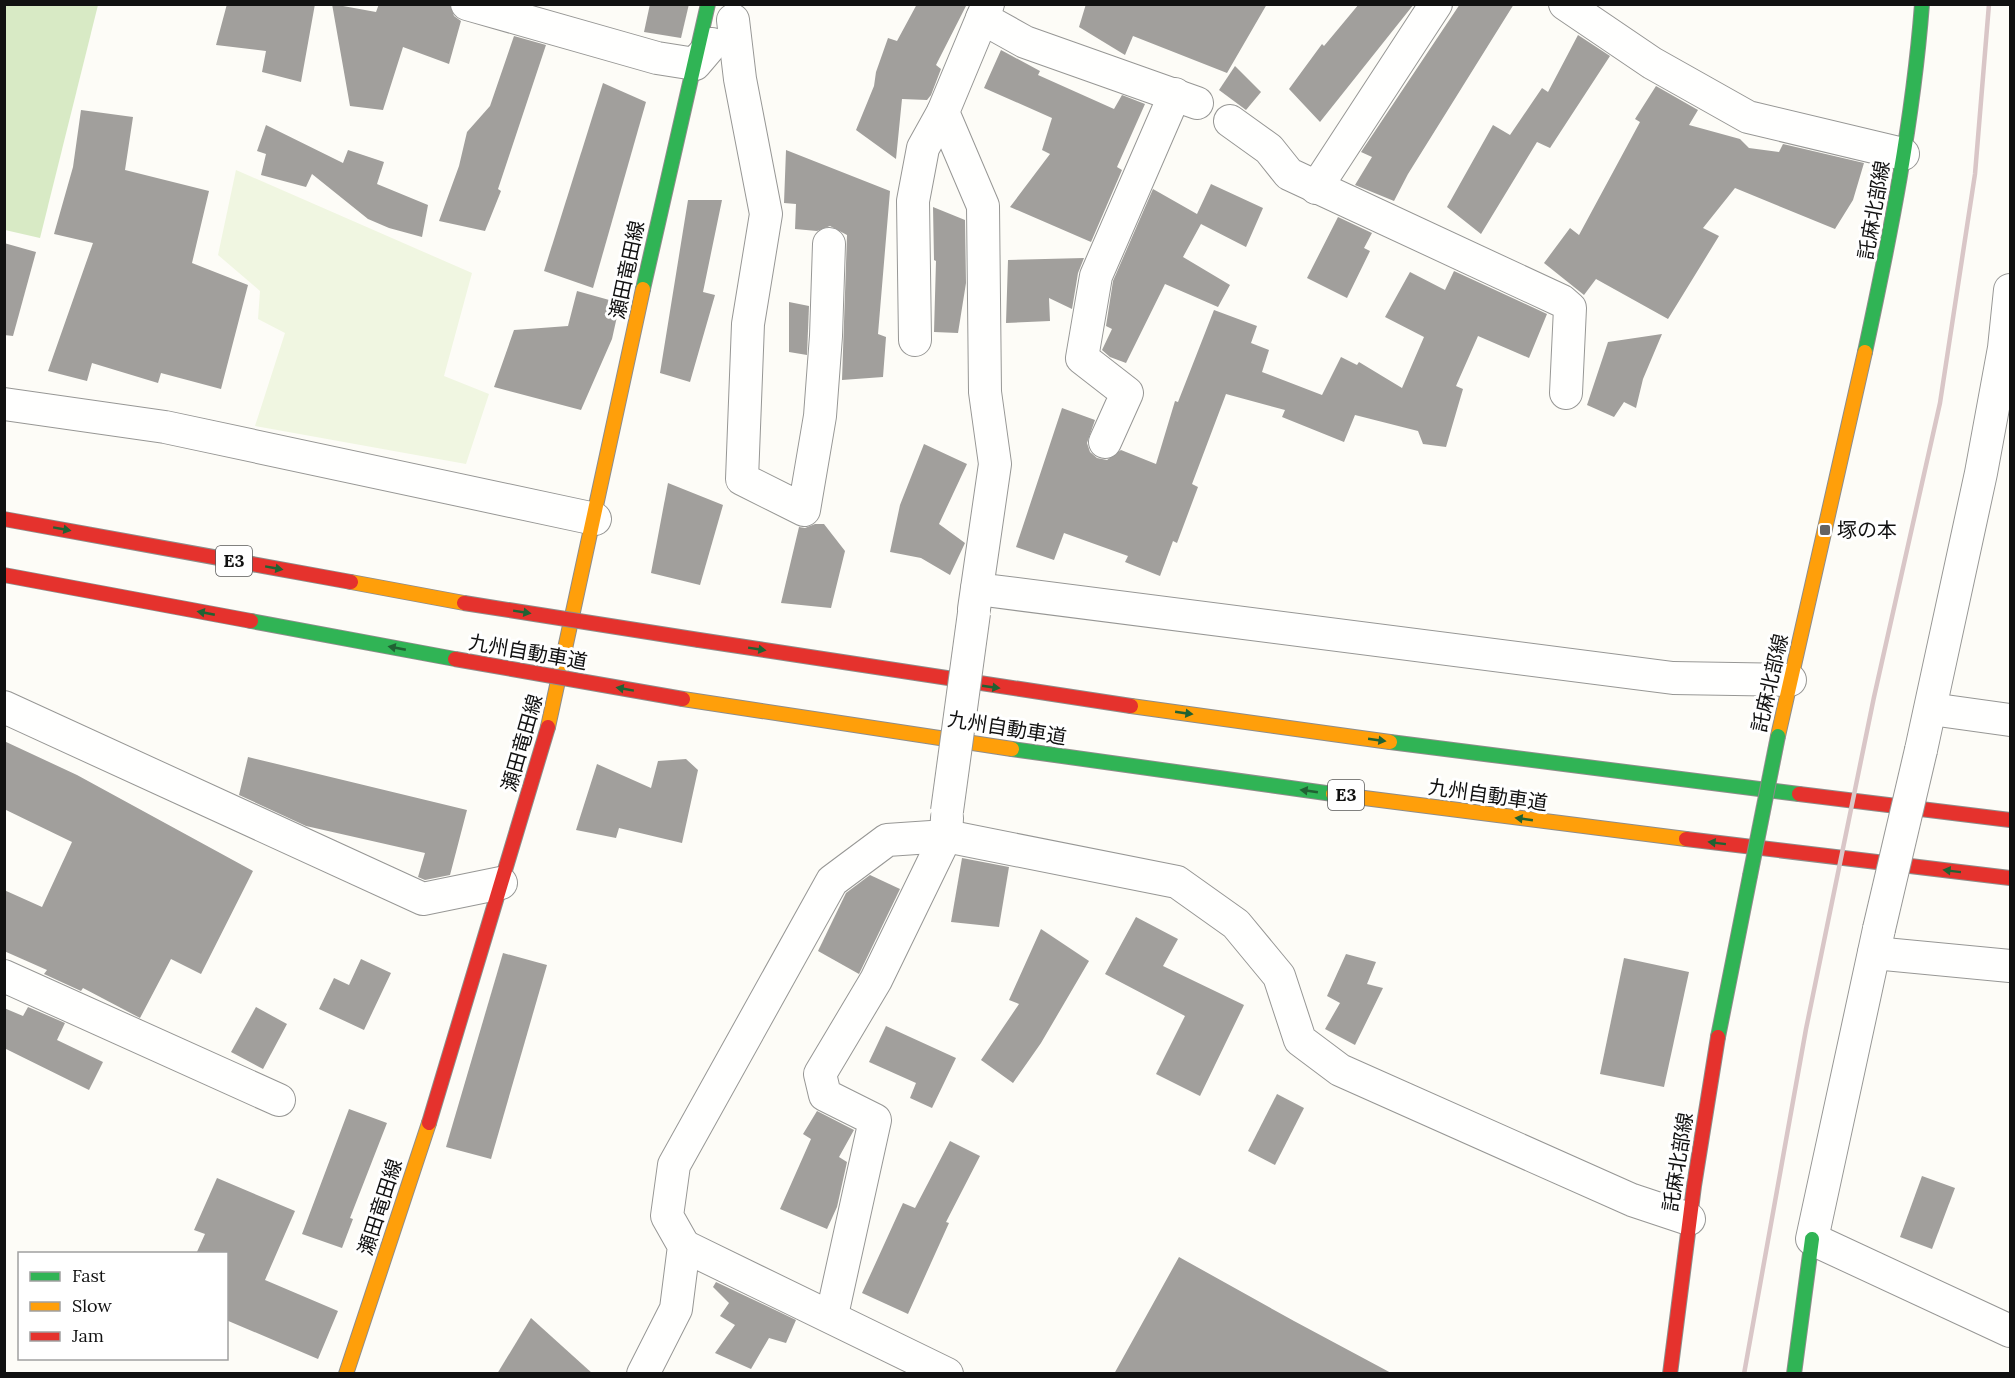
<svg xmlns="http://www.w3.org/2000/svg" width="2015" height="1378" font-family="Lora,'Noto Sans JP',serif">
  <rect width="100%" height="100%" fill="#fdfcf7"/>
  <path fill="#d8eac5" d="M5,4l93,1 -58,233 -35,-8z"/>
  <path fill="#f0f6e1" d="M236,170l236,103 -28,103 45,18 -23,70 -211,-38 30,-93 -27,-14 2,-28 -42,-36z"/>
  <g fill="#a19f9c">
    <path d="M227,4h88l-14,78 -39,-10 4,-21 -50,-6z"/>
    <path d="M332,4l44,8 3,-8h71l4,12 7,5 -12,43 -46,-17 -20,63 -33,-4z"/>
    <path d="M650,4h39l-8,34 -37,-6z"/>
    <path d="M917,4h50l-31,61 5,4 -10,26 -4,5 -25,-1 -6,60 -40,-29 18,-44 2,-14 12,-34 9,3z"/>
    <path d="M1086,4h181l-40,69 -94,-37 -8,19 -46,-28z"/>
    <path d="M1359,4h55l-94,118 -31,-33 33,-45 2,2z"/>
    <path d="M1460,4h54l-106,170 -14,27 -39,-16 17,-28 -11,-5z"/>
    <path d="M1578,35l32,21 -60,92 -13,-6 -56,92 -34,-27 46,-82 17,10 32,-47 6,4z"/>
    <path d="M514,36l32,9 -48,144 3,2 -16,40 -46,-10 20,-55 8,-34 23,-26z"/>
    <path d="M1001,50l39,21 -2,4 76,34 8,-14 23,9 -28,63 5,3 -31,72 -81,-35 40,-53 -8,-4 10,-32 -68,-30z"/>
    <path d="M1235,66l26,26 -15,18 -27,-20z"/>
    <path d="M603,83l43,19 -53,186 -49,-17z"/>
    <path d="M1656,86l42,24 -9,15 51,14 9,9 30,4 4,-8 81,19 -11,37 -18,29 -100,-41 -32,40 16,8 -51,83 -72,-40 -12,16 -40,-32 26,-35 9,7 61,-113 -5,-3z"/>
    <path d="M81,110l52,7 -8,53 84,21 -17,72 56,22 -27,104 -60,-16 -3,10 -66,-20 -5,18 -39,-10 45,-128 -39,-9 19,-67z"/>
    <path d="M266,125l77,38 5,-13 36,12 -7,22 51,21 -6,32 -33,-9 -21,-9 -56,-45 -6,13 -45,-12 5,-21 -9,-3z"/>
    <path d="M786,150l104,41 -12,143 8,3 -3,40 -41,3 5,-145 -17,-9 -13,5 -22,-2 1,-25 -12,-1z"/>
    <path d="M1211,184l52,24 -17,39 -45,-23 -18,33 47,28 -12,22 -53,-23 -39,79 -16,-6 -8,-7 10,-21 -6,-3 7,-45 40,-92 44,25z"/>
    <path d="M688,200h34l-19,92 12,3 -25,87 -30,-9z"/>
    <path d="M933,207l32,13 1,63 -8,50 -24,-1 2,-71 -2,-1z"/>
    <path d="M1338,217l34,16 -8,15 6,3 -23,47 -40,-20z"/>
    <path d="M4,243l32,9 -23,84 -9,-1z"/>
    <path d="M1084,258l-6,15 -6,36 -23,-11 1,23 -44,2 2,-63z"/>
    <path d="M1454,271l93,43 -18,44 -51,-22 -22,50 7,3 -17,58 -23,-3 -5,-13 -63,-16 -11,27 -62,-25 3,-7 -59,-16 -34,90 6,3 -21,56 -4,-2 -13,35 -35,-14 3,-6 -64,-23 -10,27 -38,-13 46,-139 33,12 -8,23 3,9 7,6 10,2 14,-10 35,14 19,-63 3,1 36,-92 43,16 -6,17 18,7 -7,22 60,23 19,-38 16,8 2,-3 43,26 22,-51 -39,-20 25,-45 35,18z"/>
    <path d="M577,291l43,12 -8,36 -31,71 -87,-23 20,-57 54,-4z"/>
    <path d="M789,302l20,4 -2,49 -18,-3z"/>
    <path d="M1662,334l-19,45 -7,29 -12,-6 -10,15 -27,-12 21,-63z"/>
    <path d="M924,444l43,20 -28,60 26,19 -15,32 -29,-17 -31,-6 10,-47z"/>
    <path d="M668,483l55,22 -23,80 -49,-12z"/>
    <path d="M815,524h9l21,27 -14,57 -50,-5 18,-76 6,1z"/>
    <path d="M4,741l73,34 176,96 -52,103 -30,-15 -31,59 -57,-30 -2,3 -37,-17 3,-4 -43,-19v-61l38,17 30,-65 -68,-33z"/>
    <path d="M248,757l219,53 -17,65 -25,5 -7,-3 7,-24 -119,-27 -67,-31z"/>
    <path d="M686,759l12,11 -16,73 -63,-15 -3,10 -40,-8 21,-66 54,24 7,-27z"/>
    <path d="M962,858l47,9 -10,60 -48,-5z"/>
    <path d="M870,875l30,14 -41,85 -41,-23 28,-58z"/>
    <path d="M1136,917l42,22 -15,27 81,39 -44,91 -44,-22 29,-58 -80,-42z"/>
    <path d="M1041,929l48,32 -48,82 -28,40 -32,-23 38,-56 -10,-4z"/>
    <path d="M503,953l44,12 -56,194 -45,-12z"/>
    <path d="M1346,954l30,8 -9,22 16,4 -28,57 -30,-16 15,-26 -13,-7z"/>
    <path d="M1624,958l65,14 -25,115 -64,-13z"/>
    <path d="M361,959l30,14 -27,57 -45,-21 15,-31 15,7z"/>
    <path d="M28,1007l37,16 -8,17 46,22 -14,28 -85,-42v-40l19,8z"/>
    <path d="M256,1007l31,17 -24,45 -32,-17z"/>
    <path d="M886,1026l70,32 -24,50 -22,-10 6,-15 -47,-21z"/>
    <path d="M1277,1094l27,14 -29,57 -27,-14z"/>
    <path d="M349,1109l38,14 -37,95 3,1 -11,29 -40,-14z"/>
    <path d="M817,1111l37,19 -15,27 8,5 -10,45 -10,22 -47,-20 31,-70 -8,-5z"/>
    <path d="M950,1141l30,15 -34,66 3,1 -41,91 -46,-21 41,-90 12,5z"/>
    <path d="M1922,1176l33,12 -23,61 -32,-12z"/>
    <path d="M217,1178l78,33 -30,69 73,31 -20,48 -92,-39v-66h-30l9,-20 -11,-4z"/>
    <path d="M1179,1257l115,64 99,53h-279z"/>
    <path d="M716,1282l80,38 -10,23 -17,-5 -18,31 -36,-16 20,-28 -15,-9 9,-13 -16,-16z"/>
    <path d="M531,1318l62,56h-96z"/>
  </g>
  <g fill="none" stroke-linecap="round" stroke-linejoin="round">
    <g stroke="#979795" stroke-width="34">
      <g id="street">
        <path d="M467,4l190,54 38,6 17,-20"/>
        <path d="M1565,4l87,59 96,54 155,37"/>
        <path d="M982,18l43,24 172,61"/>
        <path d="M733,20l7,59 26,135 -18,110 -6,155 62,31 16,-94 6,-80 3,-92"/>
        <path d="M1230,121l39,28 20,25 273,127 8,7 -4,85"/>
        <path d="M1316,188l120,-184"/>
        <path d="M915,340l-2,-139 10,-53 20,-36"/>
        <path d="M4,404l161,23 430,92"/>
        <path d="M1105,442l22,-49 -45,-35 14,-82 79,-182"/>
        <path d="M977,589l696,89 117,2"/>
        <path d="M974,609l21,-145 -10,-72 -2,-186 -40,-94 45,-108"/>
        <path d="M4,707l419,192 78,-16"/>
        <path d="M1931,709l79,11"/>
        <path d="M1921,750l60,-277 23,-125 6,-58"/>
        <path d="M1879,929l-67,310 198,92"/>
        <path d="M1874,953l136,13"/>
        <path d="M4,976l275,124"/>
        <path d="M684,1246l263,128"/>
        <path d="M832,1315l43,-195 -50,-25 -5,-21 56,-94 70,-144 1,-18"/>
        <path d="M643,1374l33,-65 8,-63 -17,-30 7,-51 158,-284 55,-41 59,-4 231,46 59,42 43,52 21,64 40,30 292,130 57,19"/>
      </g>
    </g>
    <g stroke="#8e8d8b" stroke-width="16">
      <g id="fast">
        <path d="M643,289l65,-285"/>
        <path d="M1865,352c25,-116 48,-230 57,-348"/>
        <path d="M251,621l204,38"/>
        <path d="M1390,742l409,52"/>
        <path d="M1012,749l321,45"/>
        <path d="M1718,1037l32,-161"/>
        <path d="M1794,1374l18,-135"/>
      </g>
    </g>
    <g stroke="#8e8d8b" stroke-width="16">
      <g id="slow">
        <path d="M351,582l113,21"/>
        <path d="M683,699l329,50"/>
        <path d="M1131,706l259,36"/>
        <path d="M548,727l95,-438"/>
        <path d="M1778,736l87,-384"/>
        <path d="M1333,794l353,45"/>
        <path d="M346,1374l83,-251"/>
      </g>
    </g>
    <g stroke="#8e8d8b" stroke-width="16">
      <g id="jam">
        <path d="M4,519l347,63"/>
        <path d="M4,575l247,46"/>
        <path d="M699,640l432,66"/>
        <path d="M1799,794l211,26"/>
        <path d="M1686,839l324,39"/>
        <path d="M429,1123l119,-396"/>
        <path d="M1670,1374l24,-188 24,-149"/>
      </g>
    </g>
    <use href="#street" stroke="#fffffe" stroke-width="32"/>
    <use href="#fast" stroke="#30b455" stroke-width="14"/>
    <use href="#slow" stroke="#ff9f0a" stroke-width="14"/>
    <use href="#jam" stroke="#e5322d" stroke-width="14"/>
    <path stroke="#d9c6c7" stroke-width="4.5" d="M1744,1374l62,-345 68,-332 66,-294 35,-229 14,-170"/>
    <g stroke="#979795" stroke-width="34" stroke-linecap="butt">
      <g id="street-bridge">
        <path d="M947,811l27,-198"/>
        <path d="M1879,929l42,-179"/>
      </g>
    </g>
    <g stroke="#8e8d8b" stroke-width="16" stroke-linecap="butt">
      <path id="fast-bridge" d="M1750,876l28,-140"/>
    </g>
    <g stroke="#8e8d8b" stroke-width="16" stroke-linecap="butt">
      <g id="jam-bridge">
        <path d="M464,603l235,37"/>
        <path d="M455,659l228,40"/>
      </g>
    </g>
    <use href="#street-bridge" stroke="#fffffe" stroke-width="32"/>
    <use href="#fast-bridge" stroke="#30b455" stroke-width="14"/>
    <use href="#jam-bridge" stroke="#e5322d" stroke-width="14"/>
  </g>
  <defs><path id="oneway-solid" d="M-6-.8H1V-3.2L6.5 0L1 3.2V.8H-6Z" transform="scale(1.5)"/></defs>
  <g fill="#206233">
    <use href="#oneway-solid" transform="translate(62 529) rotate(10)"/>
    <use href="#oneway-solid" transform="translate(274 568) rotate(10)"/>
    <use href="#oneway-solid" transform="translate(522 612) rotate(9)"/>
    <use href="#oneway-solid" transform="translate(206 613) rotate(-169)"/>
    <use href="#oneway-solid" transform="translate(397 648) rotate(-169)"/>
    <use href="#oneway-solid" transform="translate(757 649) rotate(9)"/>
    <use href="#oneway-solid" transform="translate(991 687) rotate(8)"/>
    <use href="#oneway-solid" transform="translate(625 689) rotate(-170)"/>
    <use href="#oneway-solid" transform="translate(1184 713) rotate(8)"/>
    <use href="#oneway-solid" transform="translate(1377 740) rotate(8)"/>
    <use href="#oneway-solid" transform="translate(1309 791) rotate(-172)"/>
    <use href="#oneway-solid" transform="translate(1524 819) rotate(-172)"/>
    <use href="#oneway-solid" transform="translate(1717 843) rotate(-173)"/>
    <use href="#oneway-solid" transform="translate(1952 871) rotate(-173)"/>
  </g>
  <rect fill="#646362" stroke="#fff" stroke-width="2" x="1819" y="524" width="12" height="12" rx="3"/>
  <g text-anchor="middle" stroke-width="6" stroke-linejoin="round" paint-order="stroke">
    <g fill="#fff" stroke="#585858" stroke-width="1.5">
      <rect x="216" y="546" width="36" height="30" rx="4.5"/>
      <rect x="1328" y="780" width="36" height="30" rx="4.5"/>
    </g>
    <g font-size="18" font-weight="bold" fill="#111">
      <text x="234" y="567">E3</text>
      <text x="1346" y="801">E3</text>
    </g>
    <g font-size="20" fill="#111" stroke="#fff">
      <text transform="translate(1874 210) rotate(-80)" y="7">託麻北部線</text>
      <text transform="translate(627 270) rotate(-78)" y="7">瀬田竜田線</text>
      <text transform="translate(528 652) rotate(10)" y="7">九州自動車道</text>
      <text transform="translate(1770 683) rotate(-77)" y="7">託麻北部線</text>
      <text transform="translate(1007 728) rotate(9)" y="7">九州自動車道</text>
      <text transform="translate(522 743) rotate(-74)" y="7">瀬田竜田線</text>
      <text transform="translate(1488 795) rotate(8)" y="7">九州自動車道</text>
      <text transform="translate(1678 1162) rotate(-81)" y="7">託麻北部線</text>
      <text transform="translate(380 1207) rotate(-72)" y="7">瀬田竜田線</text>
    </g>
    <g font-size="20" fill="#111" stroke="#fff" text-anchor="start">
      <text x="1837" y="537">塚の本</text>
    </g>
  </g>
  <rect width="2015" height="1378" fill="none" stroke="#111111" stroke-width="12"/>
  <rect x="18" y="1252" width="210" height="108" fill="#ffffff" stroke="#a0a0a0" stroke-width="1.5"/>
  <rect x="30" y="1272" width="30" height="9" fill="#30b455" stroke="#a0a0a0" stroke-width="1.5"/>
  <text x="72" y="1282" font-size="18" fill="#111111">Fast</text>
  <rect x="30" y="1302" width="30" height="9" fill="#ff9f0a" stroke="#a0a0a0" stroke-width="1.5"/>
  <text x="72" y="1312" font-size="18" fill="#111111">Slow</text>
  <rect x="30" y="1332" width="30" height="9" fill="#e5322d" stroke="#a0a0a0" stroke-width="1.5"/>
  <text x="72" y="1342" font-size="18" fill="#111111">Jam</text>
</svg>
